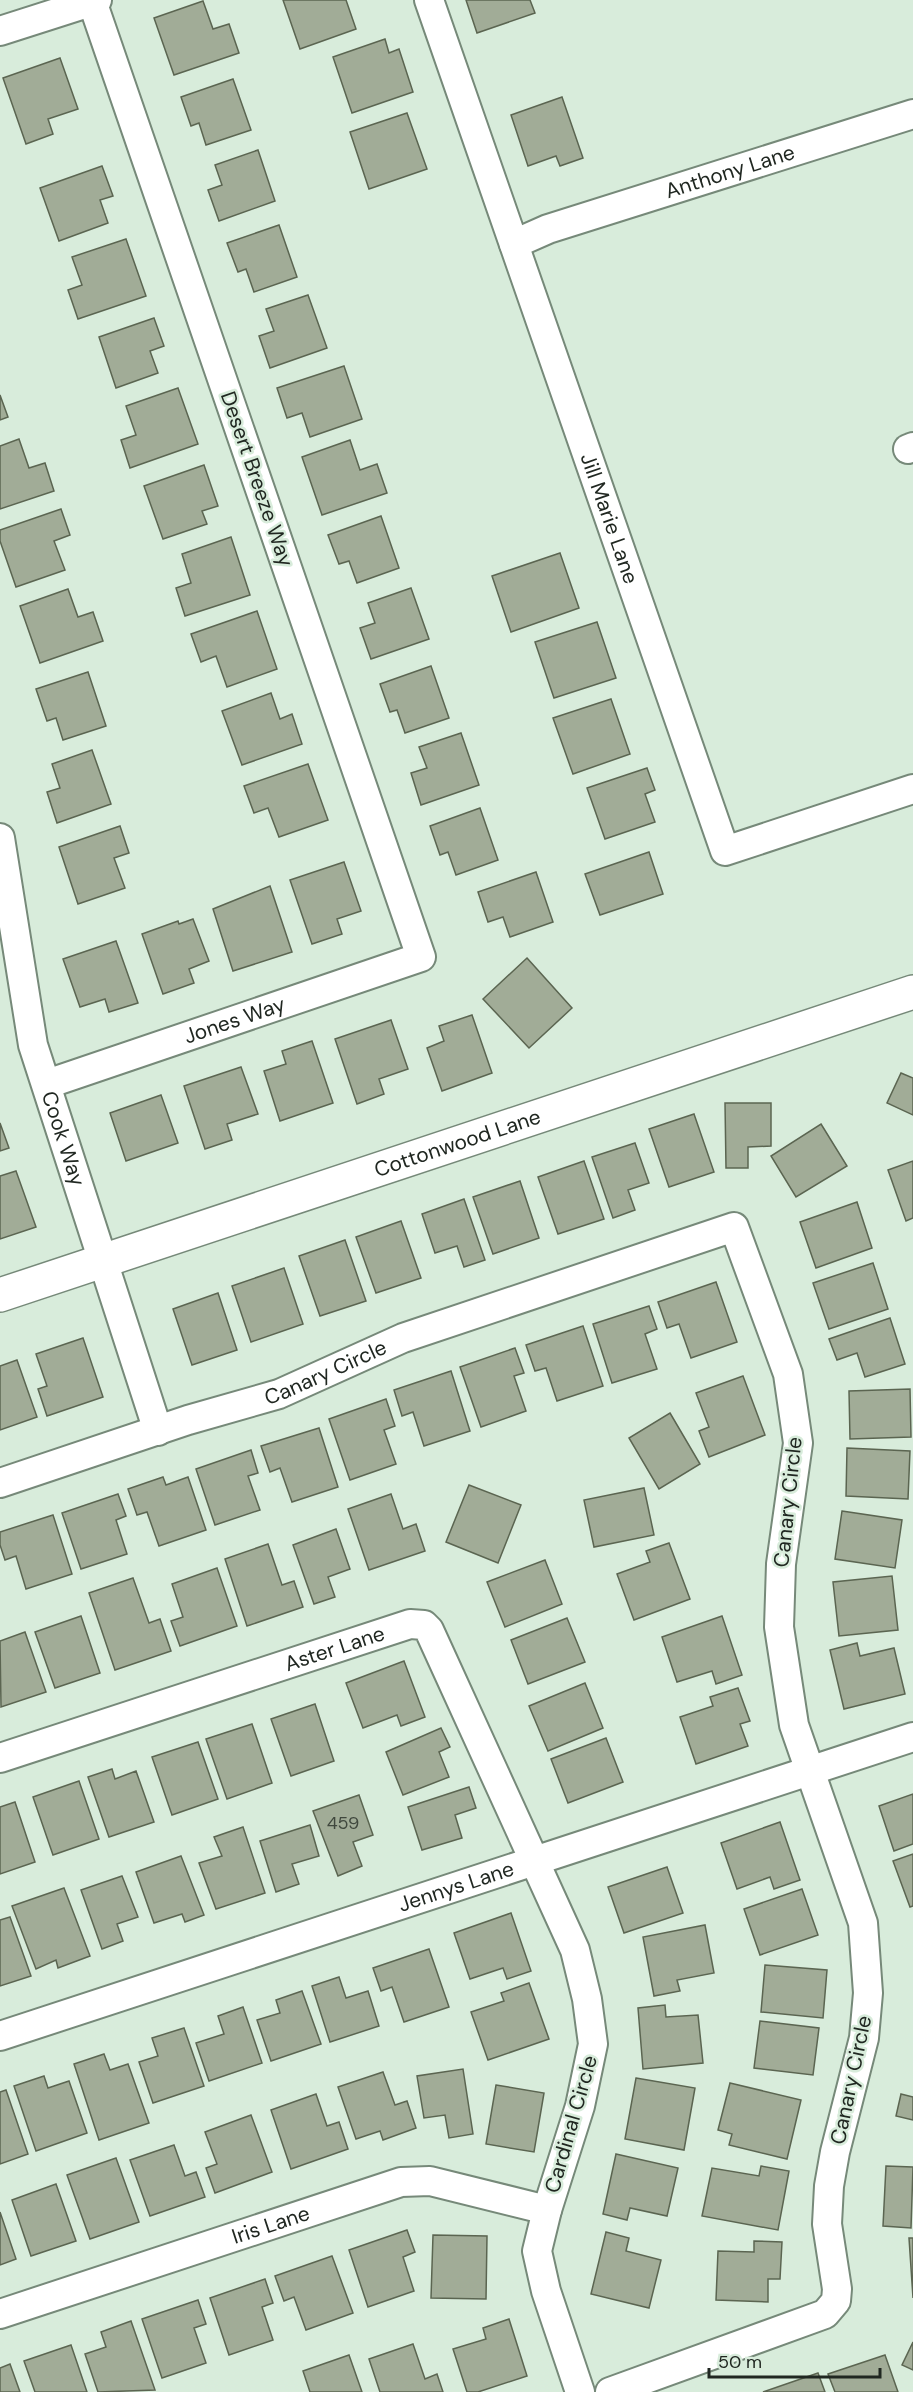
<svg xmlns="http://www.w3.org/2000/svg" width="913" height="2392" font-family="'DM Sans',sans-serif">
  <rect width="100%" height="100%" fill="#d8ecdb"/>
  <g fill="#a1ac97" stroke="#5b6551" stroke-width="1.5">
    <path d="M283,0h63l10,29 -56,20z"/>
    <path d="M466,0h64l5,13 -58,20z"/>
    <path d="M203,1l10,28 16,-5 10,29 -65,22 -20,-57z"/>
    <path d="M385,39l4,14 10,-4 14,43 -61,21 -19,-56z"/>
    <path d="M60,58l18,51 -30,10 5,15 -27,10 -23,-66z"/>
    <path d="M233,79l18,51 -45,15 -7,-22 -8,3 -10,-29z"/>
    <path d="M562,97l21,61 -23,8 -4,-10 -28,10 -17,-51z"/>
    <path d="M407,113l20,56 -58,20 -19,-57z"/>
    <path d="M258,150l17,51 -56,20 -11,-31 14,-5 -7,-20z"/>
    <path d="M102,166l11,30 -13,4 8,23 -49,18 -19,-53z"/>
    <path d="M279,225l18,52 -43,15 -8,-23 -8,3 -11,-29z"/>
    <path d="M126,239l20,57 -68,23 -10,-29 14,-5 -10,-28z"/>
    <path d="M308,295l19,53 -57,20 -11,-32 15,-5 -8,-22z"/>
    <path d="M154,318l10,28 -14,5 8,22 -42,15 -17,-51z"/>
    <path d="M344,366l18,53 -52,18 -8,-24 -15,5 -10,-30z"/>
    <path d="M178,388l20,56 -68,24 -9,-28 15,-5 -10,-29z"/>
    <path d="M0,395l8,22 -8,3z"/>
    <path d="M19,439l10,29 16,-5 9,28 -54,18v-63z"/>
    <path d="M350,440l10,30 17,-6 10,29 -65,22 -20,-58z"/>
    <path d="M204,465l14,41 -16,5 5,13 -44,15 -19,-53z"/>
    <path d="M61,509l9,26 -16,6 11,29 -49,17 -16,-46v-11z"/>
    <path d="M381,516l18,52 -42,15 -8,-22 -10,3 -11,-29z"/>
    <path d="M231,537l19,58 -65,21 -9,-28 15,-5 -9,-29z"/>
    <path d="M560,553l19,55 -68,24 -19,-56z"/>
    <path d="M411,588l18,51 -58,20 -11,-31 15,-5 -7,-20z"/>
    <path d="M68,589l10,28 15,-5 10,29 -63,22 -20,-57z"/>
    <path d="M257,611l20,58 -50,18 -11,-31 -15,6 -10,-28z"/>
    <path d="M597,622l19,56 -62,20 -19,-56z"/>
    <path d="M431,666l18,52 -44,15 -8,-23 -7,2 -10,-28z"/>
    <path d="M88,672l18,54 -43,14 -7,-22 -9,3 -11,-32z"/>
    <path d="M271,693l9,26 12,-5 10,30 -60,21 -20,-54z"/>
    <path d="M611,699l19,55 -57,20 -20,-56z"/>
    <path d="M461,733l18,52 -58,20 -10,-32 16,-5 -8,-21z"/>
    <path d="M92,750l19,54 -54,19 -10,-31 13,-4 -8,-24z"/>
    <path d="M308,764l20,56 -49,17 -11,-29 -14,5 -10,-27z"/>
    <path d="M647,768l8,22 -10,4 10,28 -50,17 -18,-51z"/>
    <path d="M480,808l18,52 -42,15 -8,-23 -8,3 -10,-29z"/>
    <path d="M120,826l9,27 -15,5 11,30 -47,16 -19,-57z"/>
    <path d="M649,852l14,42 -63,21 -15,-41z"/>
    <path d="M344,862l17,49 -24,8 5,15 -30,10 -22,-64z"/>
    <path d="M536,872l17,50 -43,15 -7,-20 -15,5 -10,-30z"/>
    <path d="M270,886l22,66 -59,19 -20,-62z"/>
    <path d="M193,919l16,42 -20,8 5,14 -31,11 -21,-60 36,-13 1,3z"/>
    <path d="M116,941l22,62 -29,9 -4,-13 -25,8 -17,-48z"/>
    <path d="M527,958l45,50 -43,40 -46,-49z"/>
    <path d="M472,1015l20,58 -50,18 -15,-43 17,-7 -5,-15z"/>
    <path d="M391,1020l17,49 -29,10 5,15 -27,10 -22,-65z"/>
    <path d="M312,1041l21,62 -53,18 -16,-50 22,-7 -4,-13z"/>
    <path d="M241,1067l17,47 -31,10 5,16 -27,9 -21,-63z"/>
    <path d="M901,1073l12,5v37l-26,-12z"/>
    <path d="M161,1095l17,48 -52,18 -16,-48z"/>
    <path d="M725,1103h46v43l-23,1v21h-22z"/>
    <path d="M694,1114l20,58 -45,15 -20,-58z"/>
    <path d="M0,1123l9,25 -9,3z"/>
    <path d="M821,1124l26,42 -51,31 -25,-41z"/>
    <path d="M635,1143l14,40 -21,7 7,20 -22,8 -21,-61z"/>
    <path d="M584,1161l20,58 -46,15 -20,-57z"/>
    <path d="M913,1161v57l-7,3 -18,-51z"/>
    <path d="M16,1171l20,56 -36,12v-63z"/>
    <path d="M520,1181l19,57 -46,16 -20,-57z"/>
    <path d="M464,1199l21,61 -21,7 -7,-21 -22,7 -13,-39z"/>
    <path d="M857,1202l15,46 -56,20 -16,-46z"/>
    <path d="M401,1221l20,57 -45,15 -20,-56z"/>
    <path d="M345,1240l21,61 -46,15 -21,-60z"/>
    <path d="M873,1263l15,46 -59,20 -16,-46z"/>
    <path d="M284,1268l19,56 -52,18 -19,-56z"/>
    <path d="M716,1282l21,60 -46,16 -12,-34 -12,4 -9,-26z"/>
    <path d="M218,1293l19,57 -45,15 -19,-56z"/>
    <path d="M649,1306l8,23 -12,5 12,35 -45,14 -19,-59z"/>
    <path d="M890,1318l15,46 -40,13 -8,-24 -20,7 -8,-21z"/>
    <path d="M583,1326l20,60 -46,15 -11,-33 -11,3 -9,-26z"/>
    <path d="M83,1338l20,59 -56,19 -9,-27 9,-3 -11,-32z"/>
    <path d="M515,1348l9,25 -10,3 12,35 -45,16 -21,-60z"/>
    <path d="M17,1360l20,57 -37,13v-64z"/>
    <path d="M451,1371l19,60 -46,15 -11,-34 -11,4 -8,-26z"/>
    <path d="M743,1376l22,59 -56,22 -10,-26 10,-4 -13,-34z"/>
    <path d="M910,1389l1,48 -61,2 -1,-48z"/>
    <path d="M386,1399l9,27 -11,4 12,34 -46,16 -21,-61z"/>
    <path d="M670,1413l30,51 -41,25 -30,-51z"/>
    <path d="M319,1428l19,59 -46,15 -12,-34 -10,4 -9,-26z"/>
    <path d="M847,1448l63,3 -2,48 -62,-3z"/>
    <path d="M251,1450l7,23 -10,3 12,34 -45,15 -19,-56z"/>
    <path d="M163,1477l3,8 22,-8 18,53 -47,16 -12,-34 -10,3 -9,-26z"/>
    <path d="M469,1485l52,20 -23,58 -52,-21z"/>
    <path d="M644,1488l10,47 -60,12 -10,-47z"/>
    <path d="M118,1494l8,22 -10,4 11,34 -46,15 -19,-56z"/>
    <path d="M391,1494l12,35 13,-5 9,27 -56,19 -21,-61z"/>
    <path d="M842,1511l60,9 -7,48 -60,-9z"/>
    <path d="M53,1515l19,59 -46,15 -10,-33 -11,4 -5,-15v-13z"/>
    <path d="M336,1529l14,40 -22,8 7,20 -21,7 -21,-59z"/>
    <path d="M669,1543l21,56 -56,21 -17,-46 33,-12 -4,-11z"/>
    <path d="M268,1544l14,41 12,-4 9,26 -56,19 -22,-67z"/>
    <path d="M545,1560l17,44 -57,23 -18,-45z"/>
    <path d="M217,1568l20,58 -57,20 -9,-25 12,-4 -11,-33z"/>
    <path d="M892,1576l6,54 -59,6 -6,-54z"/>
    <path d="M133,1578l16,45 11,-4 11,32 -56,19 -26,-77z"/>
    <path d="M81,1616l19,57 -45,15 -20,-56z"/>
    <path d="M722,1616l20,59 -26,9 -4,-13 -35,11 -15,-45z"/>
    <path d="M567,1618l18,44 -57,22 -17,-44z"/>
    <path d="M25,1632l21,60 -45,15 -1,-66z"/>
    <path d="M857,1643l3,13 34,-8 11,46 -61,15 -14,-59z"/>
    <path d="M404,1661l21,56 -24,9 -4,-11 -34,13 -17,-45z"/>
    <path d="M585,1683l18,45 -55,23 -19,-45z"/>
    <path d="M738,1688l12,33 -10,3 8,22 -52,18 -16,-47 33,-11 -3,-9z"/>
    <path d="M315,1704l19,57 -43,15 -20,-57z"/>
    <path d="M252,1724l20,59 -45,16 -21,-60z"/>
    <path d="M441,1728l9,19 -11,5 10,25 -46,18 -17,-43z"/>
    <path d="M606,1738l17,44 -55,21 -17,-44z"/>
    <path d="M198,1742l20,57 -46,16 -20,-58z"/>
    <path d="M112,1769l3,10 21,-8 18,51 -45,15 -21,-60z"/>
    <path d="M79,1781l20,58 -46,16 -20,-58z"/>
    <path d="M469,1787l7,21 -21,7 7,23 -40,12 -14,-43z"/>
    <path d="M913,1794v50l-19,7 -15,-45z"/>
    <path d="M359,1795l14,40 -20,7 9,24 -24,10 -25,-65z"/>
    <path d="M15,1802l20,60 -35,12v-67z"/>
    <path d="M780,1822l20,58 -26,9 -4,-12 -33,12 -16,-46z"/>
    <path d="M310,1825l9,31 -27,8 7,20 -23,8 -16,-51z"/>
    <path d="M243,1827l22,66 -49,16 -17,-46 23,-7 -8,-19z"/>
    <path d="M913,1854v52l-3,1 -17,-46z"/>
    <path d="M181,1856l23,59 -19,7 -3,-8 -28,9 -18,-51z"/>
    <path d="M667,1867l16,46 -59,20 -16,-46z"/>
    <path d="M122,1876l16,41 -21,7 6,17 -21,8 -21,-59z"/>
    <path d="M64,1888l26,68 -32,12 -2,-8 -20,9 -24,-63z"/>
    <path d="M802,1889l16,46 -58,20 -16,-46z"/>
    <path d="M511,1913l20,58 -24,8 -4,-11 -33,11 -16,-46z"/>
    <path d="M10,1917l21,59 -31,10v-66z"/>
    <path d="M705,1925l9,48 -37,7 3,11 -26,5 -11,-59z"/>
    <path d="M429,1949l20,58 -45,15 -12,-35 -11,4 -8,-23z"/>
    <path d="M765,1965l62,5 -4,48 -62,-6z"/>
    <path d="M339,1977l7,21 22,-7 11,35 -49,16 -18,-56z"/>
    <path d="M529,1983l20,56 -61,21 -17,-48 33,-11 -3,-8z"/>
    <path d="M302,1991l19,53 -50,17 -14,-41 23,-7 -4,-13z"/>
    <path d="M665,2005l1,12 32,-2 5,48 -60,6 -5,-61z"/>
    <path d="M243,2007l19,56 -53,18 -13,-38 28,-9 -6,-18z"/>
    <path d="M760,2021l59,7 -6,47 -59,-7z"/>
    <path d="M184,2028l20,58 -51,17 -14,-41 19,-6 -6,-18z"/>
    <path d="M104,2054l6,16 18,-6 21,59 -50,17 -25,-76z"/>
    <path d="M463,2069l10,65 -24,4 -4,-23 -21,3 -7,-42z"/>
    <path d="M383,2072l12,33 12,-4 9,27 -33,12 -3,-9 -24,8 -18,-52z"/>
    <path d="M44,2076l4,12 21,-7 18,52 -51,18 -22,-65z"/>
    <path d="M636,2078l59,10 -11,62 -59,-11z"/>
    <path d="M730,2083l71,17 -14,59 -58,-14 3,-11 -14,-4z"/>
    <path d="M496,2085l48,8 -10,59 -48,-8z"/>
    <path d="M6,2090l22,64 -28,10v-72z"/>
    <path d="M316,2094l11,32 12,-4 9,27 -57,20 -20,-59z"/>
    <path d="M901,2094l12,3v23l-17,-4z"/>
    <path d="M251,2115l21,57 -57,21 -9,-25 11,-4 -12,-32z"/>
    <path d="M174,2145l11,31 11,-4 9,25 -55,19 -20,-56z"/>
    <path d="M616,2154l62,14 -11,48 -37,-8 -3,12 -24,-6z"/>
    <path d="M116,2158l23,64 -49,17 -23,-64z"/>
    <path d="M761,2166l28,5 -11,59 -76,-14 10,-48 47,8z"/>
    <path d="M886,2166l27,1 -2,61 -28,-2z"/>
    <path d="M56,2184l20,57 -45,15 -19,-56z"/>
    <path d="M0,2212l16,47 -16,6z"/>
    <path d="M407,2230l8,22 -12,5 11,34 -46,16 -19,-57z"/>
    <path d="M606,2232l23,6 -3,13 35,9 -12,48 -58,-14z"/>
    <path d="M433,2235l54,1 -1,63 -55,-1z"/>
    <path d="M909,2238h4v60z"/>
    <path d="M754,2241l28,1 -2,37h-12v23l-52,-2 2,-49 36,1z"/>
    <path d="M332,2256l21,57 -47,17 -12,-33 -10,4 -9,-25z"/>
    <path d="M265,2279l8,24 -11,4 11,33 -44,15 -19,-57z"/>
    <path d="M198,2300l8,24 -12,4 12,35 -44,15 -20,-59z"/>
    <path d="M509,2319l18,57 -49,16h-11l-14,-43 33,-10 -3,-11z"/>
    <path d="M131,2321l24,69 -57,2 -13,-38 21,-7 -5,-15z"/>
    <path d="M913,2342v28l-11,-5z"/>
    <path d="M413,2344l12,35 12,-5 6,18h-63l-11,-33z"/>
    <path d="M71,2345l16,47h-52l-11,-31z"/>
    <path d="M349,2355l13,37h-52l-7,-21z"/>
    <path d="M885,2355l13,37h-63l-7,-18z"/>
    <path d="M10,2364l10,28h-20v-24z"/>
    <path d="M818,2373l7,19h-62z"/>
  </g>
  <g fill="none" stroke-linecap="round" stroke-linejoin="round">
    <g stroke="#768979" stroke-width="32">
      <g id="minor">
        <path id="s1" d="M429,0l296,851 188,-62"/>
        <path d="M0,31l97,-31"/>
        <path id="s2" d="M514,244l34,-15 365,-115"/>
        <path d="M908,449l5,-2"/>
        <path id="s3" d="M0,838l33,207 125,386"/>
        <path id="s4" d="M47,1084l374,-127 -329,-956"/>
        <path id="s5" d="M0,1483l188,-63 91,-26 124,-56 331,-111 54,147 10,69 -17,121 -2,63 15,98 69,198 5,70 -4,45 -29,114 -6,34 -2,38 10,65 -1,12 -11,13 -215,78"/>
        <path id="s6" d="M0,1758l410,-134 14,1 5,5 146,320 12,49 6,45 -13,62 -33,104 -10,41 9,40 34,101"/>
        <path id="s7" d="M0,2036l913,-299"/>
        <path id="s8" d="M0,2314l401,-132 29,-1 117,29"/>
      </g>
    </g>
    <g stroke="#768979" stroke-width="36">
      <g id="major">
        <path id="s9" d="M0,1295l913,-303"/>
      </g>
    </g>
    <use href="#minor" stroke="#fff" stroke-width="28"/>
    <use href="#major" stroke="#fff" stroke-width="33"/>
  </g>
  <g text-anchor="middle" stroke-width="5" stroke-linejoin="round" paint-order="stroke">
    <g font-size="18" fill="#40483e">
      <text x="343" y="1829">459</text>
    </g>
    <g font-size="21" fill="#202721" stroke="#d8ecdb">
      <text dy="7" stroke="none"><textPath href="#s2" startOffset="228">Anthony Lane</textPath></text>
      <text transform="translate(257 479) rotate(71)" y="7">Desert Breeze Way</text>
      <text dy="7" stroke="none"><textPath href="#s1" startOffset="549">Jill Marie Lane</textPath></text>
      <text dy="7" stroke="none"><textPath href="#s4" startOffset="198">Jones Way</textPath></text>
      <text dy="7" stroke="none"><textPath href="#s3" startOffset="308">Cook Way</textPath></text>
      <text dy="7" stroke="none"><textPath href="#s9" startOffset="482">Cottonwood Lane</textPath></text>
      <text dy="7" stroke="none"><textPath href="#s5" startOffset="344">Canary Circle</textPath></text>
      <text transform="translate(788 1502) rotate(-84)" y="7">Canary Circle</text>
      <text dy="7" stroke="none"><textPath href="#s6" startOffset="352">Aster Lane</textPath></text>
      <text dy="7" stroke="none"><textPath href="#s7" startOffset="480">Jennys Lane</textPath></text>
      <text transform="translate(851 2080) rotate(-78)" y="7">Canary Circle</text>
      <text transform="translate(571 2124) rotate(-74)" y="7">Cardinal Circle</text>
      <text dy="7" stroke="none"><textPath href="#s8" startOffset="285">Iris Lane</textPath></text>
    </g>
  </g>
  <path d="M709 2368v9h171v-9" fill="none" stroke="#202721" stroke-width="3"/>
  <text x="718" y="2368" font-size="18" fill="#202721" stroke="#d8ecdb" stroke-width="4.5" paint-order="stroke">50 m</text>
</svg>
